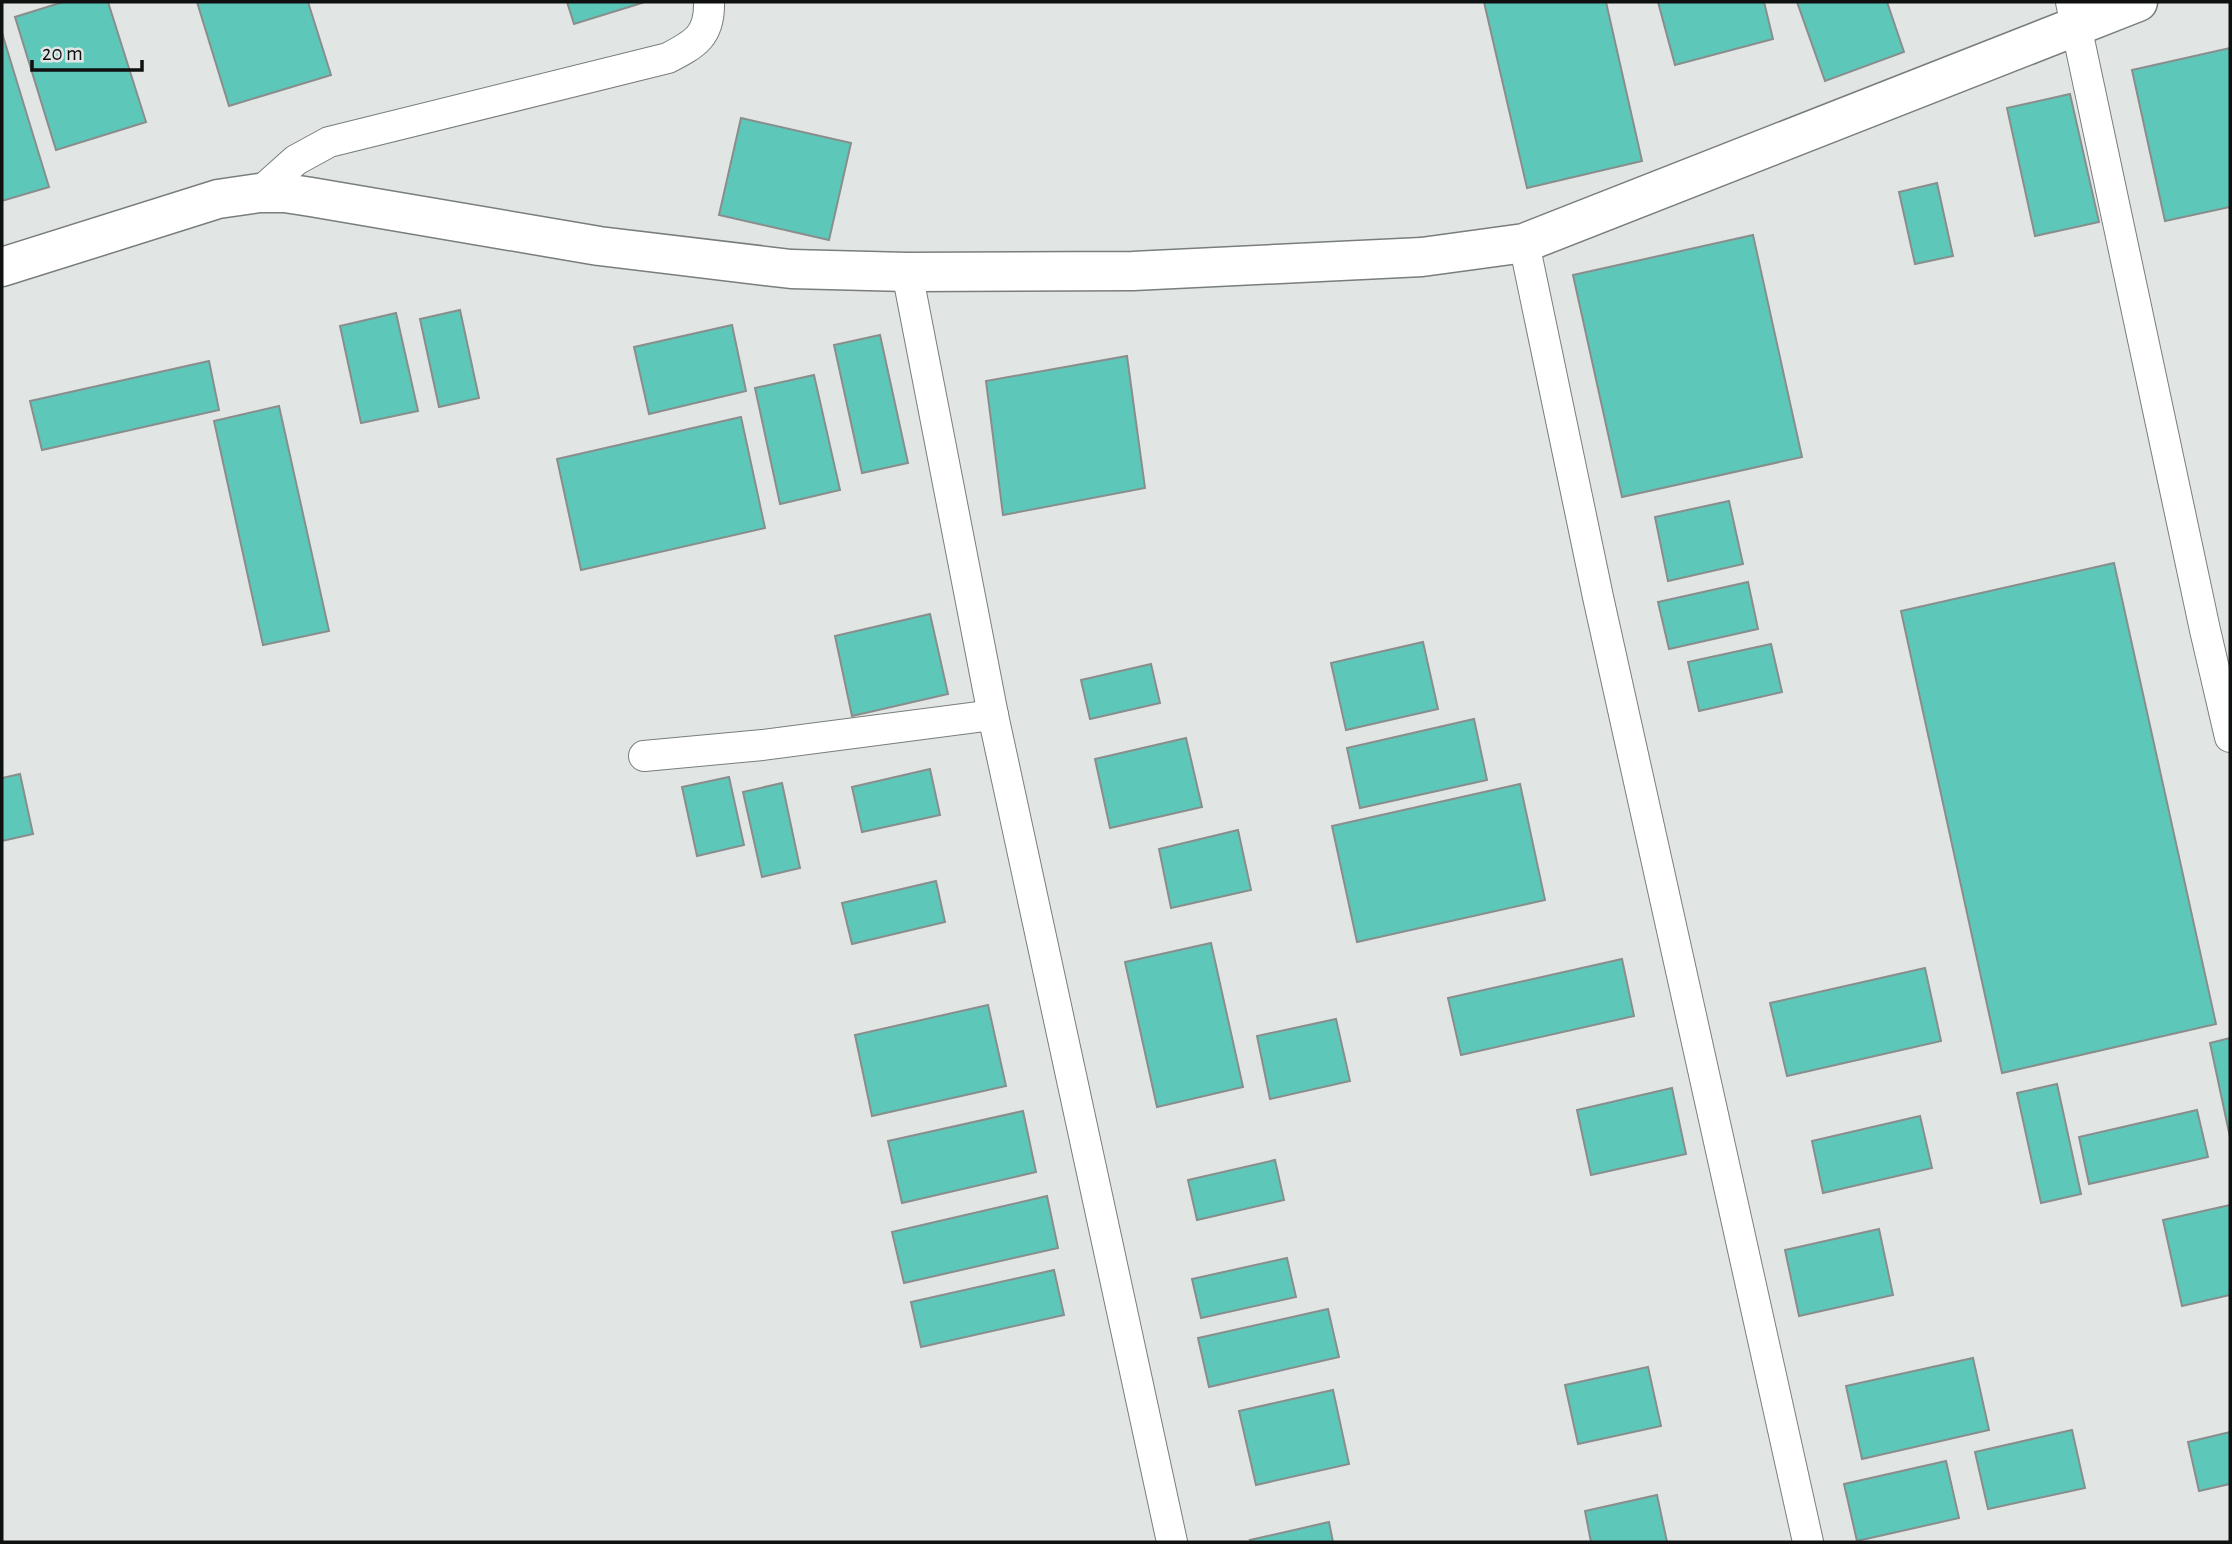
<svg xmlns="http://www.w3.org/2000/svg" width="2232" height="1544" font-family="'Alegreya Sans',sans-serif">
  <rect width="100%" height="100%" fill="#e1e6e5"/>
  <g fill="#5dc8ba" stroke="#898e8d" stroke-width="2">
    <path d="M63,2h45l38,120 -90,28 -41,-133z"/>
    <path d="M197,2h111l23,73 -102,31z"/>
    <path d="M567,2h78l-71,22z"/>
    <path d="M1484,2h122l36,159 -115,27z"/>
    <path d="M1658,2h106l9,37 -98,26z"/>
    <path d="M1797,2h90l17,50 -79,29z"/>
    <path d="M2,33l47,154 -47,14z"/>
    <path d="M2230,48v159l-65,14 -33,-151z"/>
    <path d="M2070,94l29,128 -64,14 -28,-128z"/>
    <path d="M741,118l110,25 -22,97 -110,-25z"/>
    <path d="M1937,183l16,73 -38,8 -16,-72z"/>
    <path d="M1753,235l49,222 -180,40 -49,-222z"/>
    <path d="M460,310l19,88 -40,9 -19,-88z"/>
    <path d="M396,313l22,98 -57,12 -21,-97z"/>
    <path d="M732,325l14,66 -97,23 -15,-67z"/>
    <path d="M880,335l28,128 -46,10 -28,-128z"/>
    <path d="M1127,356l18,132 -142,27 -17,-134z"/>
    <path d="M209,361l10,49 -177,40 -12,-49z"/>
    <path d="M814,375l26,115 -60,14 -25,-116z"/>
    <path d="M279,406l50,225 -66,14 -49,-224z"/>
    <path d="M741,417l24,111 -184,42 -24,-111z"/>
    <path d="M1729,501l14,63 -75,17 -13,-64z"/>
    <path d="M2114,563l102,461 -214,49 -101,-462z"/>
    <path d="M1748,582l10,47 -89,20 -11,-47z"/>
    <path d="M930,614l18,80 -96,22 -17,-80z"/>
    <path d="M1423,642l15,67 -92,21 -15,-67z"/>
    <path d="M1771,644l11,48 -83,19 -11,-49z"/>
    <path d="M1151,664l9,39 -70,16 -9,-39z"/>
    <path d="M1474,719l13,61 -127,28 -13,-60z"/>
    <path d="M1186,738l16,69 -92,21 -15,-69z"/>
    <path d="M930,769l10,46 -78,17 -10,-45z"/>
    <path d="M20,774l13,60 -31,7v-63z"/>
    <path d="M729,777l15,68 -47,11 -15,-69z"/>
    <path d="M782,783l18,85 -38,9 -19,-85z"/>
    <path d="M1520,784l25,116 -188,42 -25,-116z"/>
    <path d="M1238,830l13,60 -80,18 -12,-59z"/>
    <path d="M936,881l9,41 -93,22 -10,-41z"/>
    <path d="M1211,943l32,144 -86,20 -32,-145z"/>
    <path d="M1622,959l12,57 -173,39 -13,-57z"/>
    <path d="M1925,968l16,73 -154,35 -17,-73z"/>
    <path d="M988,1005l18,81 -134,30 -17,-81z"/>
    <path d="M1336,1019l14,62 -80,18 -13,-63z"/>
    <path d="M2230,1038v99l-20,-94z"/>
    <path d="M2057,1084l24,110 -40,9 -24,-110z"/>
    <path d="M1672,1088l14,66 -95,21 -14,-65z"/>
    <path d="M2197,1110l11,47 -119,27 -10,-47z"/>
    <path d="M1023,1111l13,61 -134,31 -14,-62z"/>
    <path d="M1920,1116l12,52 -109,25 -11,-52z"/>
    <path d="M1275,1160l9,40 -87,20 -9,-40z"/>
    <path d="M1047,1196l11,52 -154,35 -12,-51z"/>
    <path d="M2230,1205v90l-48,11 -19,-86z"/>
    <path d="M1879,1229l14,66 -94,21 -14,-66z"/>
    <path d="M1287,1258l9,39 -95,21 -9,-39z"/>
    <path d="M1054,1270l10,45 -143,32 -10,-45z"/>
    <path d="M1328,1309l11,48 -130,30 -11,-49z"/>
    <path d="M1973,1358l16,72 -127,29 -16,-73z"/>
    <path d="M1648,1367l13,59 -83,18 -13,-59z"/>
    <path d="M1333,1390l16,74 -93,21 -17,-74z"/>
    <path d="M2072,1430l13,58 -97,21 -13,-57z"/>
    <path d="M2230,1432v52l-31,7 -11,-49z"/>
    <path d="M1946,1461l13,57 -102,23 -13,-57z"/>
    <path d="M1657,1495l10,47h-76l-6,-31z"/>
    <path d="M1329,1522l4,20h-82l-1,-2z"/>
  </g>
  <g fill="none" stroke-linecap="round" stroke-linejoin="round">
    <g stroke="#797d7d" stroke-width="32">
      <g id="street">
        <path d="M2071,2l134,628 25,107"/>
        <path d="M259,193l37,-33 33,-18 339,-84c27,-14 42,-22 41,-56"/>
        <path d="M1524,243l74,354 210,945"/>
        <path d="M907,272l86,443 179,827"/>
        <path d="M644,756l119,-11 230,-30"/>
      </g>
    </g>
    <g stroke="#797d7d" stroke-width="41">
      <path id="primary" d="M2,267l216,-68 41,-6h26l26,4 288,49 192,23 116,3 226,-1 289,-14 102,-14 614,-241"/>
    </g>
    <use href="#street" stroke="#fff" stroke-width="30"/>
    <use href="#primary" stroke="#fff" stroke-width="38"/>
  </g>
  <rect width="2232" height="1544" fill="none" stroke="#0f1111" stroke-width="7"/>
  <path d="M32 60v10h110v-10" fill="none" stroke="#0f1111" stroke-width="3.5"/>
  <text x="42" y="60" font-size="21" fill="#0f1111" stroke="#e1e6e5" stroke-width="5" paint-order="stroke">20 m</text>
</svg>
